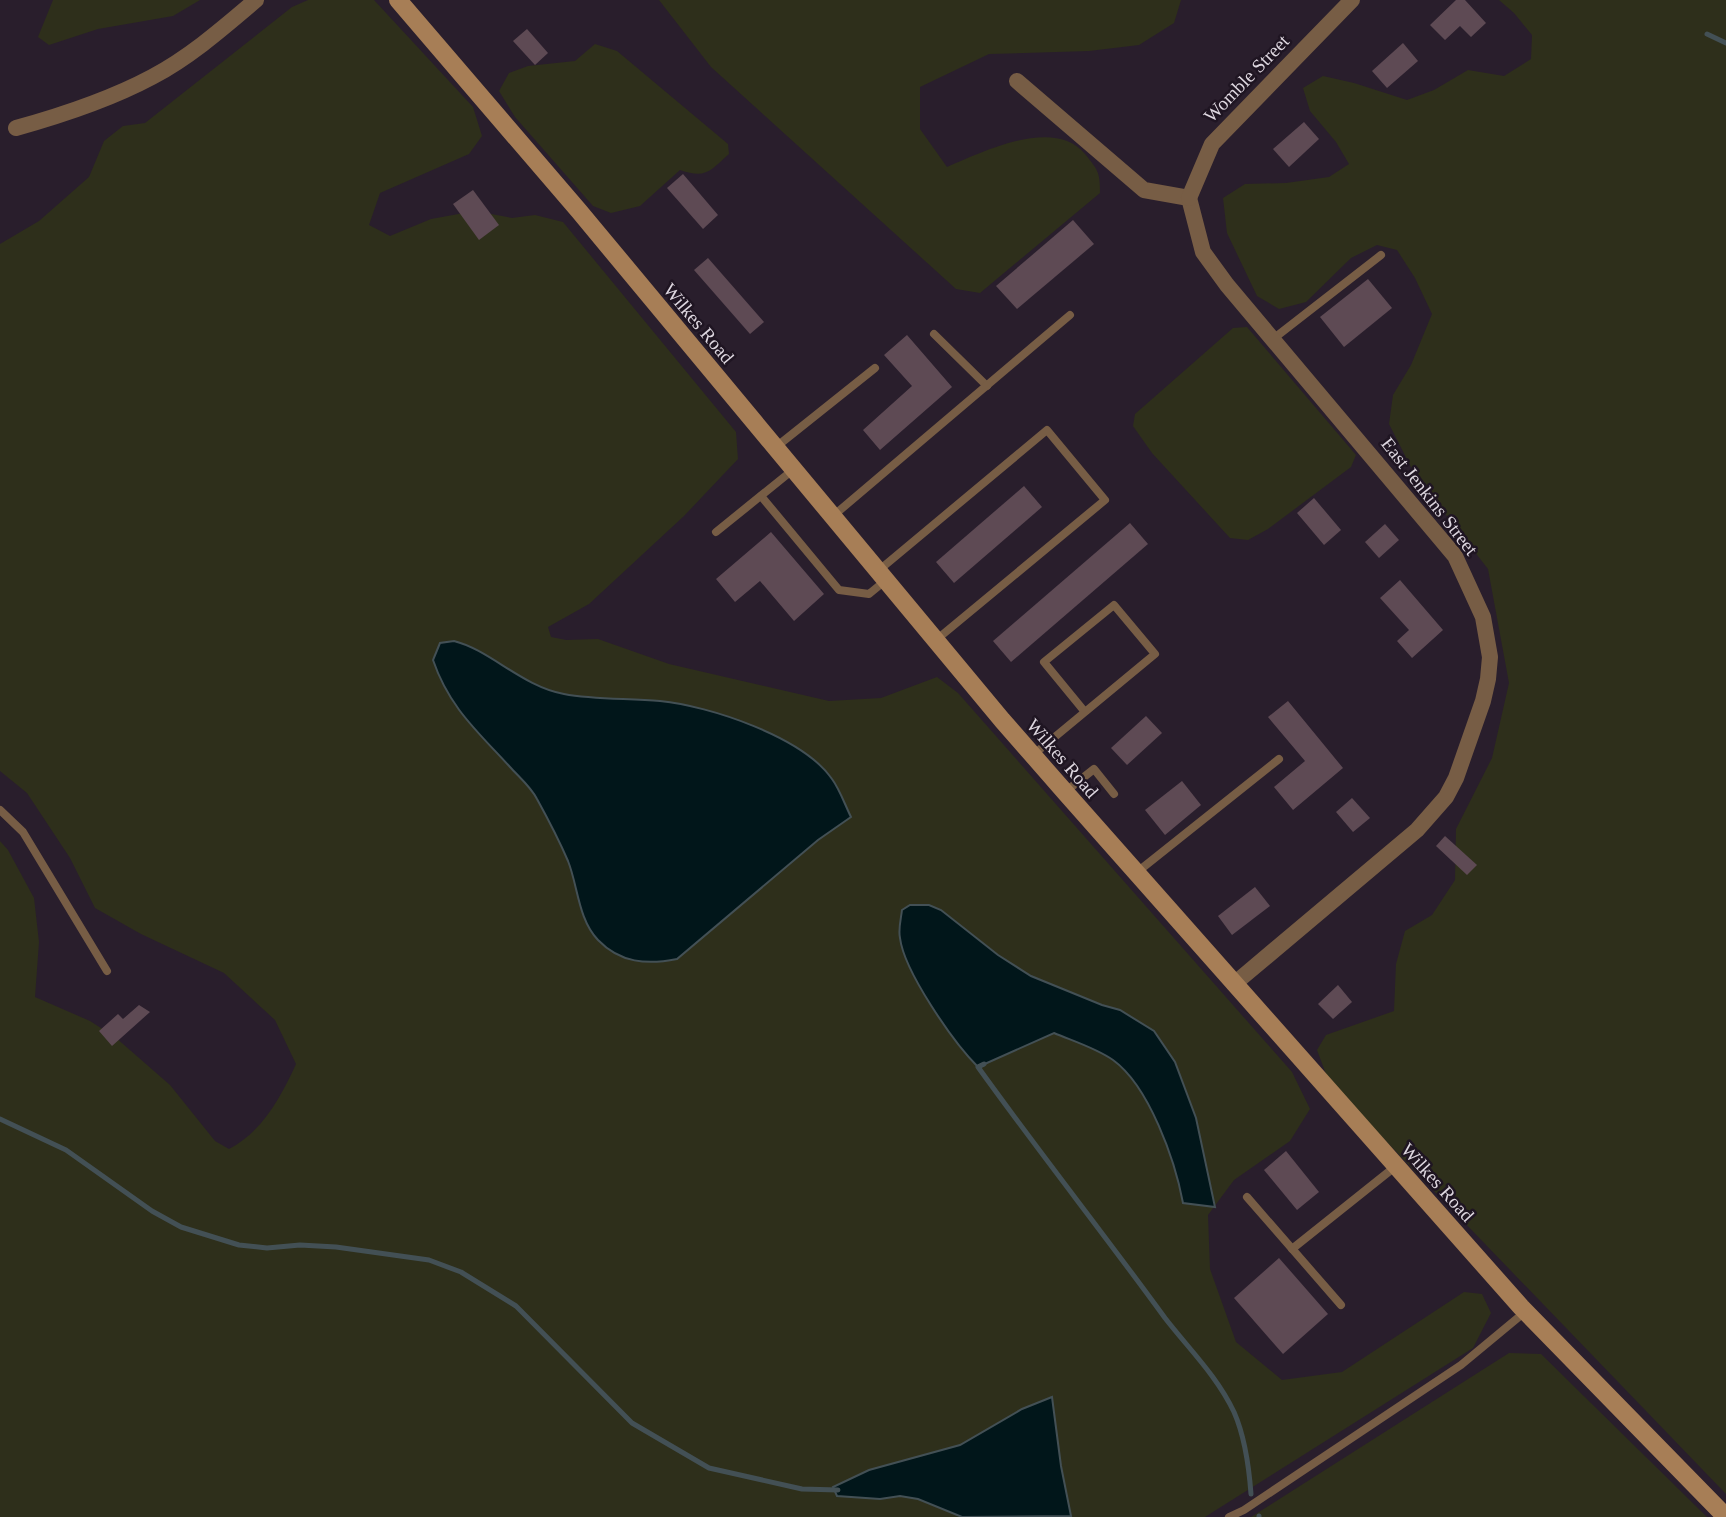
<svg xmlns="http://www.w3.org/2000/svg" width="1726" height="1517" font-family="'Times New Roman',serif">
  <rect width="100%" height="100%" fill="#291e2c"/>
  <g fill="#2e2f1b">
    <path d="M53,0h147l-27,16 -75,13 -49,16 -11,-8z"/>
    <path d="M308,0h66l99,107 9,29 -13,18 -89,39 -11,32 21,11 41,-17 44,-8 37,7 23,-3 28,7 173,210 2,27 -54,57 -95,88 -41,23 3,10 15,3 32,-1 71,25 160,37 52,-3 56,-21 21,16 334,379 18,37 -20,32 -56,39 -26,35 2,54 26,73 46,38 60,-8 122,-80 18,2 9,19 -18,35 -268,169h-1205v-676l8,9 26,48 5,44 -4,55 55,24 25,16 55,48 45,56 14,8c33,-17 52,-52 67,-85l-21,-44 -51,-47 -83,-39 -46,-26 -25,-50 -43,-65 -27,-22v-527l39,-23 50,-44 15,-36 19,-15 22,-3 147,-116z"/>
    <path d="M659,0h522l-7,23 -35,22 -50,6 -100,3 -69,33v42l27,38c36,-15 107,-51 138,-13 13,16 15,18 15,39l-120,100 -24,-4 -245,-222z"/>
    <path d="M1499,0h227v1494l-397,-412 -12,-32 9,-15 68,-24 2,-47 9,-33 27,-16 23,-35 1,-51 36,-71 17,-75 -21,-114 -73,-94 -26,-51 4,-29 18,-30 21,-51 -17,-36 -18,-28 -20,-5 -26,13 -45,44 -27,7 -22,-13 -30,-63 -4,-35 22,-14 41,-1 43,-6 20,-13 -13,-22 -26,-31 -7,-23 20,-12 31,7 53,17 27,-10 34,-20 36,6 27,-17 1,-24 -18,-22z"/>
    <path d="M595,44l22,7 111,93 1,10c-19,17 -23,25 -49,16l-40,36 -29,7 -18,-7 -78,-89 -16,-26 10,-18 19,-7 47,-5z"/>
    <path d="M1247,327l109,128 -5,12 -83,62 -20,11 -18,-2 -78,-85 -19,-27 2,-12 98,-86z"/>
    <path d="M1509,1353l32,1 166,163h-456z"/>
  </g>
  <g fill="#01161a" stroke="#435055" stroke-width="2">
    <path d="M454,641c36,9 69,46 110,53 31,6 65,4 96,7 50,5 143,36 172,78 8,11 13,26 19,38l-33,23 -141,119c-30,6 -57,4 -79,-19 -20,-21 -20,-54 -30,-79 -9,-21 -20,-42 -31,-62 -6,-12 -18,-22 -27,-32 -33,-36 -61,-60 -77,-107l7,-17z"/>
    <path d="M910,905h19l12,5 57,45 33,21 71,29 18,5 34,21 21,31 21,56 19,89 -32,-4c-8,-43 -34,-117 -70,-143 -17,-12 -40,-19 -59,-27l-76,34c-25,-25 -74,-96 -78,-129 -2,-9 1,-19 2,-28z"/>
    <path d="M1052,1397l9,69 10,50 -109,1 -44,-18 -18,-3 -20,3 -43,-3 -4,-9 36,-17 91,-25 62,-36z"/>
  </g>
  <g fill="none" stroke-linecap="round" stroke-linejoin="round">
    <g stroke="#435055" stroke-width="5">
      <path d="M1707,34l19,9"/>
      <path d="M984,1064l-6,3c61,85 126,167 187,251 24,31 52,58 69,94 11,25 15,55 17,82"/>
      <path d="M0,1119l66,31 86,61 29,16 58,18 28,3 33,-3 36,2 93,13 32,12 55,34 116,117 77,45 93,21 36,1"/>
      <path d="M1259,1516v1"/>
    </g>
  </g>
  <g fill="#5e4a54">
    <path d="M1456,0h9l21,23 -15,14 -11,-11 -15,14 -15,-15z"/>
    <path d="M527,29l21,24 -13,12 -22,-24z"/>
    <path d="M1403,43l15,18 -31,27 -15,-17z"/>
    <path d="M1304,122l15,17 -30,28 -16,-18z"/>
    <path d="M683,174l35,41 -15,14 -36,-41z"/>
    <path d="M473,190l26,35 -20,15 -26,-36z"/>
    <path d="M1073,220l21,24 -77,65 -21,-23z"/>
    <path d="M708,258l56,64 -14,12 -56,-64z"/>
    <path d="M1368,279l24,29 -48,39 -24,-30z"/>
    <path d="M907,335l45,52 -72,63 -17,-20 49,-44 -28,-31z"/>
    <path d="M1024,486l18,21 -88,76 -18,-21z"/>
    <path d="M1314,498l27,32 -17,15 -27,-32z"/>
    <path d="M1130,523l18,21 -137,118 -18,-21z"/>
    <path d="M1385,524l14,16 -20,18 -14,-16z"/>
    <path d="M771,532l53,62 -30,27 -34,-40 -25,21 -19,-23z"/>
    <path d="M1400,580l43,50 -31,28 -15,-17 12,-11 -29,-32z"/>
    <path d="M1288,701l55,67 -50,42 -19,-23 31,-26 -37,-44z"/>
    <path d="M1146,716l16,17 -35,32 -16,-17z"/>
    <path d="M1182,781l19,24 -36,30 -20,-25z"/>
    <path d="M1352,798l18,20 -17,14 -17,-20z"/>
    <path d="M1445,836l32,29 -10,10 -31,-29z"/>
    <path d="M1255,887l15,19 -38,29 -14,-19z"/>
    <path d="M1338,985l14,17 -19,17 -15,-15z"/>
    <path d="M139,1005l11,7 -38,34 -13,-15 19,-17 5,5z"/>
    <path d="M1286,1151l33,41 -22,18 -33,-40z"/>
    <path d="M1279,1258l49,56 -45,40 -49,-56z"/>
  </g>
  <g fill="none" stroke-linecap="round" stroke-linejoin="round">
    <g stroke="#775d45" stroke-width="8">
      <path d="M934,334l53,52"/>
      <path d="M1273,339l108,-84"/>
      <path d="M776,447l99,-79"/>
      <path d="M761,496l78,94 30,4 17,-14"/>
      <path d="M833,516l237,-201"/>
      <path d="M716,532l78,-63"/>
      <path d="M878,571l169,-141 58,70 -169,140"/>
      <path d="M1033,755l122,-101 -41,-49 -70,57 41,50"/>
      <path d="M1065,792l29,-23 20,25"/>
      <path d="M0,810l23,22 84,139"/>
      <path d="M1136,873l143,-114"/>
      <path d="M1247,1197l94,108"/>
      <path d="M1292,1249l104,-83"/>
      <path d="M1229,1517l15,-7 217,-145 65,-54"/>
    </g>
    <g stroke="#775d45" stroke-width="16">
      <path d="M1017,81l127,109 45,8 14,54 24,33 228,271 28,61 7,40 -2,22 -5,22 -27,77 -10,19 -29,33 -183,154"/>
      <path d="M16,128c47,-13 93,-28 136,-51 38,-20 71,-49 104,-77"/>
      <path d="M1189,198l23,-54 140,-144"/>
    </g>
    <path stroke="#a77e56" stroke-width="18" d="M398,0l181,211 423,509 63,72 456,515 205,210"/>
  </g>
  <g text-anchor="middle" stroke-width="5" stroke-linejoin="round" paint-order="stroke">
    <g font-size="19" fill="#ddd6df" stroke="#1f1522">
      <text transform="translate(1246 78) rotate(-46)" y="7">Womble Street</text>
      <text transform="translate(699 323) rotate(50)" y="7">Wilkes Road</text>
      <text transform="translate(1430 496) rotate(52)" y="7">East Jenkins Street</text>
      <text transform="translate(1063 758) rotate(49)" y="7">Wilkes Road</text>
      <text transform="translate(1438 1182) rotate(48)" y="7">Wilkes Road</text>
    </g>
  </g>
</svg>
